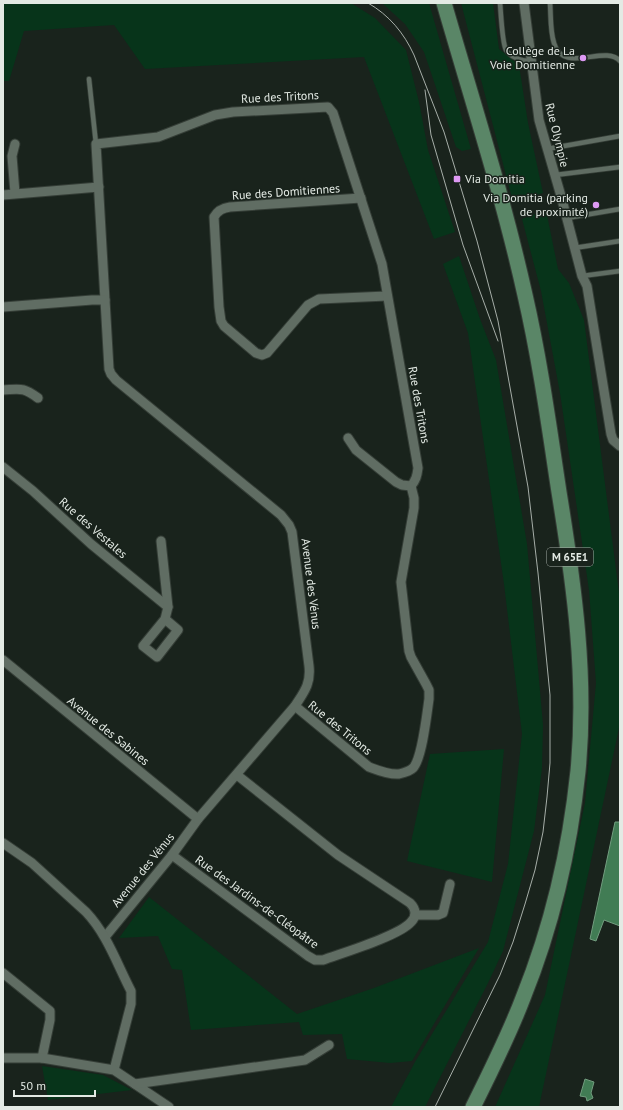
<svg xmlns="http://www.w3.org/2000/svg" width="623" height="1110" font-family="'PT Sans',sans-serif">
  <rect width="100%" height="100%" fill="#19231c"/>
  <g fill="#07341a">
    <path d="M3,3h348l24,15 31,32 13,52 9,48 27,82 -21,7 -70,-182 -219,12 -31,-44 -90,6 -15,50h-6z"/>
    <path d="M382,3h47l42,146 -9,2 -6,-4 -32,-95 -19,-28z"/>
    <path d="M461,3h32l6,46 20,16 9,58 15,70 -30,9z"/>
    <path d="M546,210l12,59 11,14 15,37 36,281v122l-81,384h-44l50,-112 40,-192 11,-120 -7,-93 -29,-197 -19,-102 -19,-72z"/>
    <path d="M459,256l21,63 16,41 31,184 16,181 -1,43 -8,63 -31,120 -15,32 -63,124h-34l24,-45 73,-120 20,-78 14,-130 -18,-150 -36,-251 -25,-69z"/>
    <path d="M504,749l-12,133 -85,-21 23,-107z"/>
    <path d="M149,897l148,117 77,-26 105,-40 -67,113 -22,2 -43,-4 -5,-25 -39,1 -4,-13 -108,8 -9,-60 -10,-1 -14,-33 -39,2z"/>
    <path d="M42,1066l61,9 29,15 -84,10z"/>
  </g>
  <g fill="#417c54" stroke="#729d7f">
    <path d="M615,822h5v104l-16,-6 -8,21 -6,-2z"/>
    <path d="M585,1079l9,3 -3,11 2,5 -6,3 -1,-4 -6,-1z"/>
  </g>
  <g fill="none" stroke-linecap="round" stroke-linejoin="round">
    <g stroke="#353e37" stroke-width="6">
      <g id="lane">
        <path d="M500,3c1,10 2,39 6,47 5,8 16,11 25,11"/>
        <path d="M550,3c1,13 0,28 4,40 9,32 51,1 66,18"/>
        <path d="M89,79l7,65"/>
        <path d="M547,149l73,-13"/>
        <path d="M555,175l65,-8"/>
        <path d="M567,218l53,-9"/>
        <path d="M574,248l46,-7"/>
        <path d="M582,276l38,-5"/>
      </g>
    </g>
    <g stroke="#353e37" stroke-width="11">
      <g id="street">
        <path d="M524,3l15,117 22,76 21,80 5,10 24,148 2,6 7,6"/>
        <path d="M15,144l-3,12 3,37"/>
        <path d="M3,195l96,-8"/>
        <path d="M361,198l-131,9c-7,1 -12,3 -16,10l5,90 2,14 3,5 32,27 6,2 5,-2 41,-48 11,-6 68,-3"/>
        <path d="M105,300l-9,-156 62,-7 57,-22 18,-3 95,-5 5,6 49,151 36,204c-1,8 -2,12 -7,18"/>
        <path d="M3,307l89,-7h13l4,69 2,5 5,6 165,135 8,10 3,7 17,134c2,18 -5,26 -14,40l-97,113 -26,36 -67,82"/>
        <path d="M3,390c18,-1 20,-3 35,8"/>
        <path d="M348,438l8,12 40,32 6,3 9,1"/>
        <path d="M3,467l30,24 58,53 77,63"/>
        <path d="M161,541l7,66 -3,12 -22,27 14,11 21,-27 -13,-11"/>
        <path d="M3,660l195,159"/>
        <path d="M295,706l74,61c8,3 20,8 30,7 4,-1 11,-3 14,-6 9,-9 14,-55 16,-69v-9l-3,-6 -15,-27 -2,-6 -8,-69 13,-74v-10l-3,-12"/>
        <path d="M3,843l29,20 54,49c21,22 31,52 45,79v13l-17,66"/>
        <path d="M172,855l136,101 7,4h8c19,-7 76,-24 88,-38 6,-6 5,-13 -1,-19l-72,-48 -101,-80"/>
        <path d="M415,915h23l5,-2 7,-29"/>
        <path d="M3,973l47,38v9l-8,38"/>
        <path d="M3,1058h39l72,12 55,37"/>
        <path d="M135,1084l170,-24 24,-15"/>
      </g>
    </g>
    <g stroke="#353e37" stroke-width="17">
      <path id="primary" d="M444,3c28,97 59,193 81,292 15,65 24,131 34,197 15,92 28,185 19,279 -8,77 -26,155 -55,227 -14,37 -32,73 -50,109"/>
    </g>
    <use href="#lane" stroke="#606d63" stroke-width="4.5"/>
    <use href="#street" stroke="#606d63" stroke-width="9"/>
    <use href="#primary" stroke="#5a8667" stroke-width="15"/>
    <g stroke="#a6aea8" stroke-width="1">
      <path d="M368,3c21,12 36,30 46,52l30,77 33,109 21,80 30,166 10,86 12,122v68l-3,34 -4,35 -8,38 -10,34 -12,38 -13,33 -65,132"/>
      <path d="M425,90l6,45 32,110 35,96"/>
    </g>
  </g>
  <g fill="#dd99f3" stroke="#19231c" stroke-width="1.5">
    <circle cx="583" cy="58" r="4"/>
    <rect x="453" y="175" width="8" height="8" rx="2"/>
    <circle cx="596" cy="205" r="4"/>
  </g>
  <g text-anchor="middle" stroke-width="3" stroke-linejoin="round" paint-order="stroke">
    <rect fill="#19231c" stroke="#a6aea8" stroke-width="1" x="547" y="548" width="46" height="18" rx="3"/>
    <g font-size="11" font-weight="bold" fill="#e3eae4">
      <text x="570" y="561">M 65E1</text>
    </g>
    <g font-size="12" fill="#e3eae4" stroke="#19231c" text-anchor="end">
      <text x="575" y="55">Collège de La<tspan x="575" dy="14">Voie Domitienne</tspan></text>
      <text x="465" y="183" text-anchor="start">Via Domitia</text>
      <text x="588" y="202">Via Domitia (parking<tspan x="588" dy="14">de proximité)</tspan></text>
    </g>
    <g font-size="12" fill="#e3eae4" stroke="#19231c">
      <text transform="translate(280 97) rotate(-3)" y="4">Rue des Tritons</text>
      <text transform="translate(557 135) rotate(76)" y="4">Rue Olympie</text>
      <text transform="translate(286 192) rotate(-4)" y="4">Rue des Domitiennes</text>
      <text transform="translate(419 405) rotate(80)" y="4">Rue des Tritons</text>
      <text transform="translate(93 528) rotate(41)" y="4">Rue des Vestales</text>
      <text transform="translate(311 584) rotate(83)" y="4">Avenue des Vénus</text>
      <text transform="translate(340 728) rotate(39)" y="4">Rue des Tritons</text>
      <text transform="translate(108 731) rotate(39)" y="4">Avenue des Sabines</text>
      <text transform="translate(143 870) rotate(-51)" y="4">Avenue des Vénus</text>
      <text transform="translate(257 902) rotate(36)" y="4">Rue des Jardins-de-Cléopâtre</text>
    </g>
  </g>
  <rect width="623" height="1110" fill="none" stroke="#e3eae4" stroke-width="8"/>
  <path d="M14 1090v6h81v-6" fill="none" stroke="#e3eae4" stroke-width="2"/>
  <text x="20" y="1090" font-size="12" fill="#e3eae4" stroke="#19231c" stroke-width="3" paint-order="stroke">50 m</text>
</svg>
